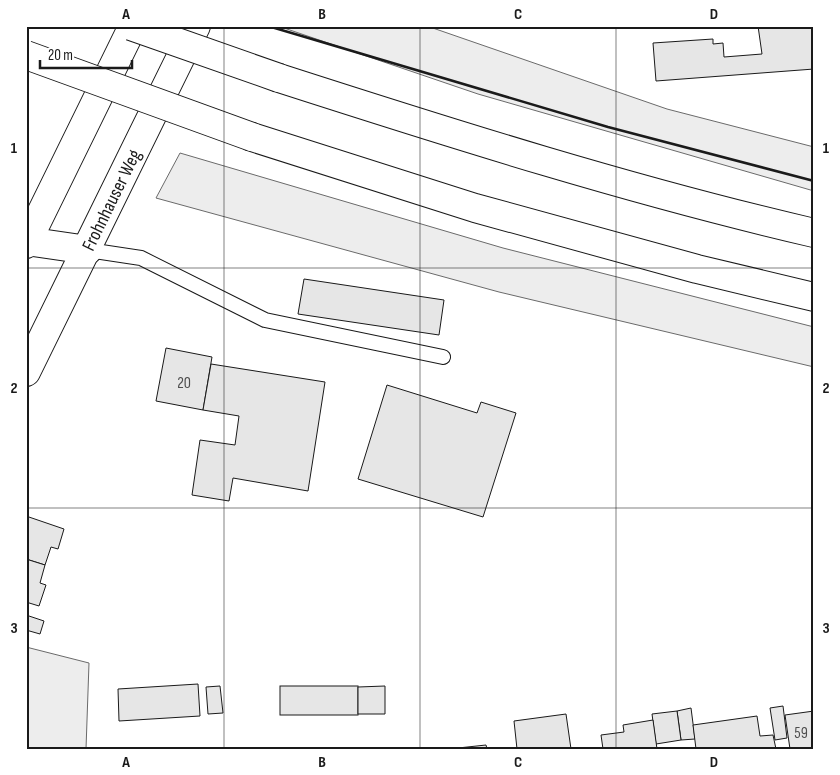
<svg xmlns="http://www.w3.org/2000/svg" width="840" height="775" font-family="'Sofia Sans Condensed',sans-serif">
  <rect width="100%" height="100%" fill="#fff"/>
  <g fill="#ededed" stroke="#6a6a6a">
    <path d="M278,26h149l240,83 147,38v44l-336,-97z"/>
    <path d="M180,153l323,95 311,79v40l-315,-75 -343,-94z"/>
    <path d="M26,647l63,16 -3,86h-60z"/>
  </g>
  <g fill="#e6e6e6" stroke="#1a1a1a">
    <path d="M758,26h56v43l-158,12 -3,-38 60,-4v5l10,-1 1,14 38,-3z"/>
    <path d="M304,279l140,21 -5,35 -141,-21z"/>
    <path d="M166,348l46,9 -9,53 -47,-9z"/>
    <path d="M211,364l114,18 -17,109 -75,-13 -4,23 -37,-6 8,-55 35,5 4,-29 -36,-6z"/>
    <path d="M387,385l90,28 4,-11 35,11 -33,104 -125,-38z"/>
    <path d="M26,516l38,13 -6,20 -7,-2 -6,18 -19,-6z"/>
    <path d="M26,559l19,6 -5,18 6,2 -7,21 -13,-4z"/>
    <path d="M26,615l18,6 -4,13 -14,-4z"/>
    <path d="M198,684l2,32 -81,5 -1,-32z"/>
    <path d="M220,686l3,27 -15,1 -2,-27z"/>
    <rect x="280" y="686" width="78" height="29"/>
    <path d="M385,686v28h-27v-27z"/>
    <path d="M783,706l4,32 -12,2 -5,-32z"/>
    <path d="M691,708l4,31 -14,1 -4,-29z"/>
    <path d="M677,711l4,29 -25,4 -4,-30z"/>
    <path d="M814,711v38h-24l-5,-34z"/>
    <path d="M566,714l5,35h-54l-3,-28z"/>
    <path d="M757,716l3,20 13,-1 3,14h-80l-3,-24z"/>
    <path d="M653,720l4,29h-54l-2,-14 23,-3 -1,-7z"/>
    <path d="M486,745l1,4h-29v-1z"/>
  </g>
  <g fill="none" stroke-linecap="round" stroke-linejoin="round">
    <g stroke="#1a1a1a" stroke-width="16">
      <path id="lane" d="M88,250l53,8 124,62 178,37"/>
    </g>
    <g stroke="#1a1a1a" stroke-width="30">
      <g id="secondary">
        <path d="M26,244l107,-218"/>
        <path id="s1" d="M26,372l170,-346"/>
      </g>
    </g>
    <g stroke="#1a1a1a" stroke-width="30">
      <g id="highway">
        <path d="M279,78c177,57 354,113 535,155"/>
        <path d="M252,137l223,71 222,61 117,28"/>
        <path d="M26,241l62,9"/>
      </g>
    </g>
    <use href="#lane" stroke="#fff" stroke-width="14"/>
    <use href="#secondary" stroke="#fff" stroke-width="28"/>
    <use href="#highway" stroke="#fff" stroke-width="28"/>
    <g stroke="#1a1a1a" stroke-width="30" stroke-linecap="butt">
      <g id="highway-bridge">
        <path d="M131,26l148,52"/>
        <path d="M26,55l226,82"/>
      </g>
    </g>
    <use href="#highway-bridge" stroke="#fff" stroke-width="28"/>
    <path stroke="#1a1a1a" stroke-width="2.5" d="M268,26l340,101 206,54"/>
  </g>
  <path fill="none" stroke="#1a1a1a" stroke-width="1" stroke-opacity="0.55" d="M224,26v723M420,26v723M616,26v723M26,268h788M26,508h788"/>
  <g text-anchor="middle" stroke-width="4" stroke-linejoin="round" paint-order="stroke">
    <g font-size="16" fill="#4d4d4d">
      <text x="184" y="388">20</text>
      <text x="801" y="738">59</text>
    </g>
    <g font-size="19" fill="#1a1a1a" stroke="#fff">
      <text dy="7" stroke="none"><textPath href="#s1" startOffset="192">Frohnhauser Weg</textPath></text>
    </g>
  </g>
  <rect width="840" height="775" fill="none" stroke="#ffffff" stroke-width="55"/>
  <path d="M40 60v8h92v-8" fill="none" stroke="#1a1a1a" stroke-width="2.5"/>
  <text x="48" y="60" font-size="15" fill="#1a1a1a" stroke="#ffffff" stroke-width="4" paint-order="stroke">20 m</text>
  <rect x="28" y="28" width="784" height="720" fill="none" stroke="#1a1a1a" stroke-width="2"/>
  <g font-size="16" text-anchor="middle" font-weight="bold" fill="#1a1a1a">
    <text x="126" y="19">A</text>
    <text x="322" y="19">B</text>
    <text x="518" y="19">C</text>
    <text x="714" y="19">D</text>
    <text x="14" y="153">1</text>
    <text x="826" y="153">1</text>
    <text x="14" y="393">2</text>
    <text x="826" y="393">2</text>
    <text x="14" y="633">3</text>
    <text x="826" y="633">3</text>
    <text x="126" y="767">A</text>
    <text x="322" y="767">B</text>
    <text x="518" y="767">C</text>
    <text x="714" y="767">D</text>
  </g>
</svg>
